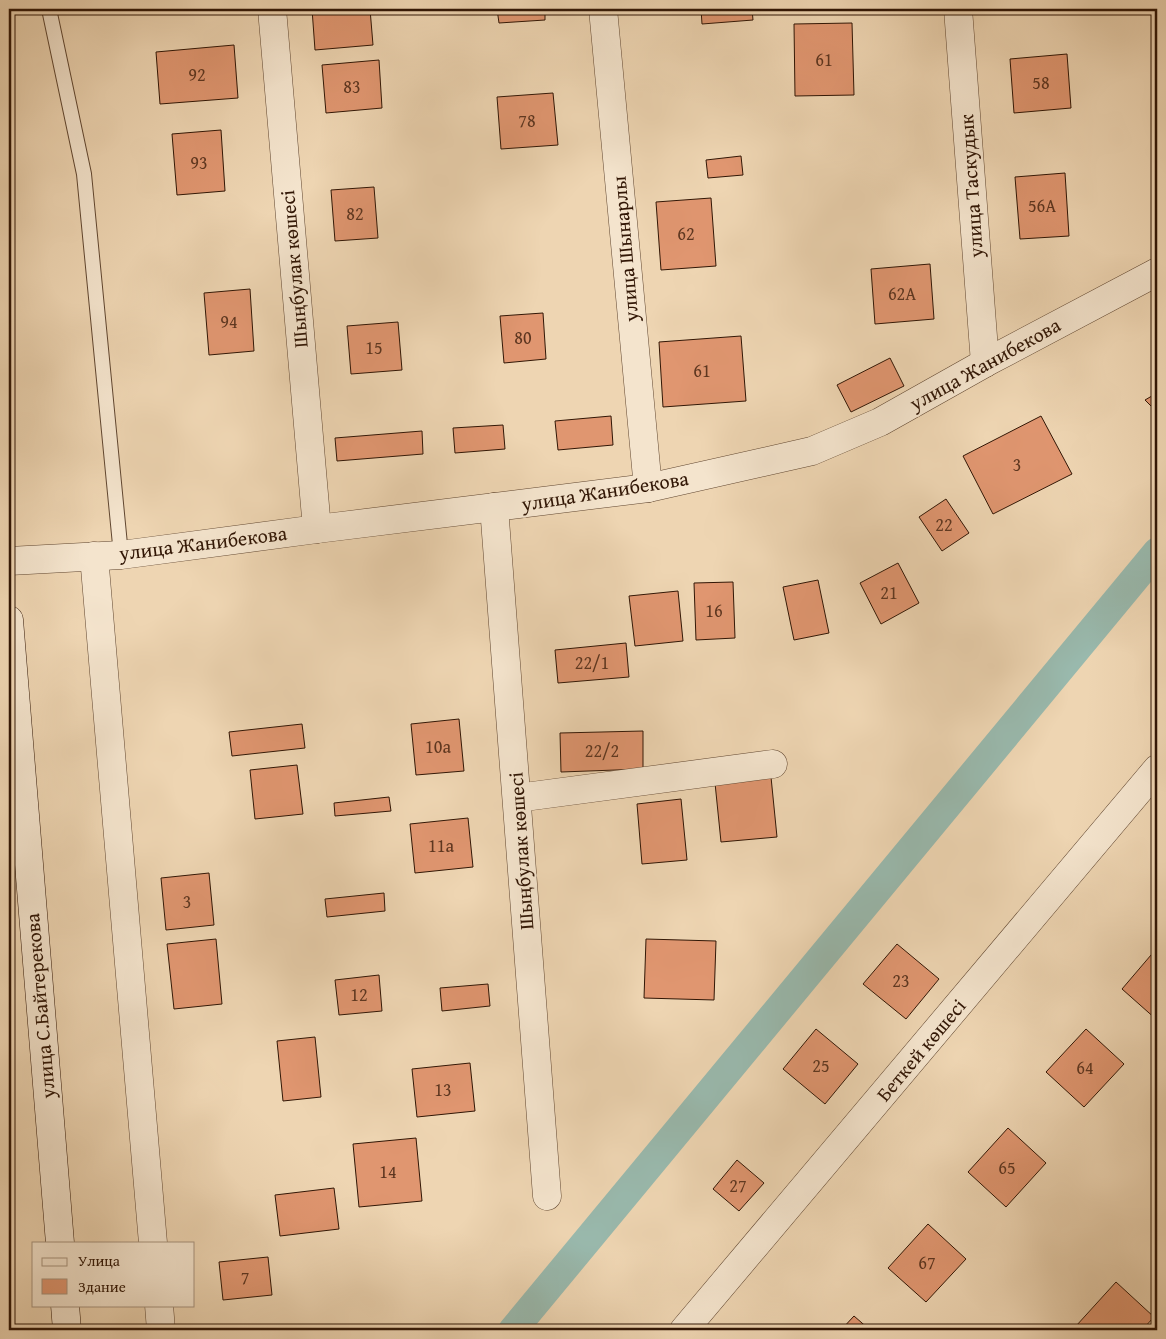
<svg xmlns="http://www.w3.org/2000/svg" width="1166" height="1339" font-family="'Gentium Book Plus',serif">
  <rect width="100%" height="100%" fill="#eed5b2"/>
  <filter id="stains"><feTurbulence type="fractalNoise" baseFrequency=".004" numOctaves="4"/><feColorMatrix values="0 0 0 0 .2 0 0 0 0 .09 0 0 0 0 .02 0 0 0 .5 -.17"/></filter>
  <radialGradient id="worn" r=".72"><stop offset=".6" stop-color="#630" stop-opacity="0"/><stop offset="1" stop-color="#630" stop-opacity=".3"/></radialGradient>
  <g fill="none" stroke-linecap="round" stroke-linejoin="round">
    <path stroke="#99b9ad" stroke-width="29" d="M513,1330l644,-778"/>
  </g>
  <g fill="#e09670" stroke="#311605">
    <path d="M312,9h58l3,36 -58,5z"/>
    <path d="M497,9h48v11l-46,3z"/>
    <path d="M701,9h51l1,11 -51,4z"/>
    <path d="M852,23l2,72 -59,1 -1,-72z"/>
    <path d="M234,45l4,53 -78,6 -4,-52z"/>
    <path d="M1067,54l4,54 -57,5 -4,-54z"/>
    <path d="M379,60l3,48 -56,5 -4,-48z"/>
    <path d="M553,93l5,52 -57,4 -4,-52z"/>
    <path d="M221,130l4,61 -48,4 -5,-61z"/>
    <path d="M741,156l2,19 -35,3 -2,-18z"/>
    <path d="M1065,173l4,63 -49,3 -5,-62z"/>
    <path d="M374,187l4,51 -43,3 -4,-51z"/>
    <path d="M711,198l5,68 -55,4 -5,-68z"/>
    <path d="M930,264l4,55 -59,5 -4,-55z"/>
    <path d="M250,289l4,62 -45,4 -5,-62z"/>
    <path d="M543,313l3,46 -42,4 -4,-47z"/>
    <path d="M398,322l4,48 -51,4 -4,-48z"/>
    <path d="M741,336l5,65 -83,6 -4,-65z"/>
    <path d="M890,358l14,28 -53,26 -14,-27z"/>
    <path d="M1157,393v19l-12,-12z"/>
    <path d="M611,416l2,29 -55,5 -3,-29z"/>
    <path d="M1041,416l31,58 -79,40 -30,-58z"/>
    <path d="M503,425l2,24 -50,4 -2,-25z"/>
    <path d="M422,431l1,23 -86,7 -2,-23z"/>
    <path d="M946,499l23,34 -27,18 -23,-34z"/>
    <path d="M898,563l21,40 -38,21 -21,-41z"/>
    <path d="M818,580l11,53 -35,7 -11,-53z"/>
    <path d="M733,582l2,56 -39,2 -2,-57z"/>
    <path d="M678,591l5,50 -48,5 -6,-50z"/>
    <path d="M626,643l3,34 -71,6 -3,-33z"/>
    <path d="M459,719l5,52 -48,4 -5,-51z"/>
    <path d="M302,724l3,24 -73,8 -3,-24z"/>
    <path d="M643,731v38l-82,3 -1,-39z"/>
    <path d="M297,765l6,49 -48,5 -5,-49z"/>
    <path d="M771,777l6,60 -56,5 -6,-59z"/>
    <path d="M389,797l2,14 -56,5 -1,-13z"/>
    <path d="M681,799l6,61 -45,4 -5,-60z"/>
    <path d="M468,818l5,49 -58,6 -5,-49z"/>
    <path d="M209,873l5,52 -48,5 -5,-52z"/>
    <path d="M384,893l1,18 -58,6 -2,-18z"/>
    <path d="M216,939l6,65 -48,5 -7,-65z"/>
    <path d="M646,939l70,2 -2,59 -70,-2z"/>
    <path d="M897,944l42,35 -33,40 -43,-35z"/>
    <path d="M1157,948v72l-35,-31z"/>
    <path d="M379,975l3,36 -43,4 -4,-35z"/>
    <path d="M488,984l2,22 -48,5 -2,-23z"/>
    <path d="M816,1029l42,35 -33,40 -42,-35z"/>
    <path d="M1086,1029l38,35 -40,43 -38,-35z"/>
    <path d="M315,1037l6,60 -38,4 -6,-60z"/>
    <path d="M470,1063l5,48 -58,6 -5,-48z"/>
    <path d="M1008,1128l38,35 -40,44 -38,-35z"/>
    <path d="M416,1138l6,63 -63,6 -6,-63z"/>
    <path d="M737,1160l27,23 -25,28 -26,-22z"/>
    <path d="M334,1188l5,41 -59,7 -5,-41z"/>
    <path d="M928,1224l38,35 -40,43 -38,-34z"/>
    <path d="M268,1257l4,38 -49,5 -4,-38z"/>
    <path d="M1116,1282l38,35 -12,13h-61l-5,-4z"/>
    <path d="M854,1316l16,14h-29z"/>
  </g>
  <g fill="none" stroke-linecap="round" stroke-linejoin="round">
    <g stroke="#604630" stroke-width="16">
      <path id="service" d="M49,9l35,165 37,381"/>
    </g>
    <g stroke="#604630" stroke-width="29">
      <g id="minor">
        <path d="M272,9l45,520"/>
        <path d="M603,9l45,479"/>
        <path d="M958,9l27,354"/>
        <path d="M494,507l53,689"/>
        <path d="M94,556l59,687"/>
        <path d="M9,561l112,-6 196,-26 331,-41 164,-37 68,-29 105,-59 172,-91"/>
        <path d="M517,798l256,-34"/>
        <path d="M159,1305l2,25"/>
        <path d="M684,1330l473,-561"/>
      </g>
    </g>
    <g stroke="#311605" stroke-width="29">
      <g id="secondary">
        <path d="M9,620l51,623"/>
        <path d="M65,1305l2,25"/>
      </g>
    </g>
    <use href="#service" stroke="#f4e4cd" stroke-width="14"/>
    <use href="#minor" stroke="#f4e4cd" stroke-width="28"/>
    <use href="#secondary" stroke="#f4e4cd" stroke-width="28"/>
  </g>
  <g text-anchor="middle" stroke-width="4" stroke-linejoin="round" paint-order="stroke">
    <g font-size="18" fill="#5d3620">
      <text x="824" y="66">61</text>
      <text x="197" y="81">92</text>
      <text x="1041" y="89">58</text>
      <text x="352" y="93">83</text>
      <text x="527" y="127">78</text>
      <text x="199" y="169">93</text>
      <text x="1042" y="212">56А</text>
      <text x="355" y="220">82</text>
      <text x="686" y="240">62</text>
      <text x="902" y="300">62А</text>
      <text x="229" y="328">94</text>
      <text x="523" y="344">80</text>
      <text x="374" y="354">15</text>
      <text x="702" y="377">61</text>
      <text x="1017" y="471">3</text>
      <text x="944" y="531">22</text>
      <text x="889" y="599">21</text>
      <text x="714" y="617">16</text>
      <text x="592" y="669">22/1</text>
      <text x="438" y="753">10а</text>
      <text x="602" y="757">22/2</text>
      <text x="441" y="852">11а</text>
      <text x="187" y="908">3</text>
      <text x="901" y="987">23</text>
      <text x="359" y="1001">12</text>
      <text x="821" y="1072">25</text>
      <text x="1085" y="1074">64</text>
      <text x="443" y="1096">13</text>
      <text x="1007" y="1174">65</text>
      <text x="388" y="1178">14</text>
      <text x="738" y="1192">27</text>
      <text x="927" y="1269">67</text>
      <text x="245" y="1284">7</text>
    </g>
    <g font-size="20" fill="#311605" stroke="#f4e4cd">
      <text transform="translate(971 186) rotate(-94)" y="7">улица Таскудык</text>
      <text transform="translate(625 249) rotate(-95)" y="7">улица Шынарлы</text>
      <text transform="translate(294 269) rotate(-95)" y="7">Шыңбулак көшесі</text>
      <text transform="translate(985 364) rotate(-29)" y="7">улица Жанибекова</text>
      <text transform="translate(605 491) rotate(-9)" y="7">улица Жанибекова</text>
      <text transform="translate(203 543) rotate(-7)" y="7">улица Жанибекова</text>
      <text transform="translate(521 851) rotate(-94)" y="7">Шыңбулак көшесі</text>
      <text transform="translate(40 1006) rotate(-95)" y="7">улица С.Байтерекова</text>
      <text transform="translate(921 1050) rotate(-50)" y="7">Беткей көшесі</text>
    </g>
  </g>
  <rect width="1166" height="1339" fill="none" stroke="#eed5b2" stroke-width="30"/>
  <rect x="10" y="10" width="1146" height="1319" fill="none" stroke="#311605" stroke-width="2.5"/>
  <rect x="15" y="15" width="1136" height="1309" fill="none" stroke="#311605"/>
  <rect x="32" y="1242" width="162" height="65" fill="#f4e4cd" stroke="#a6927d"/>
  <rect x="42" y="1258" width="25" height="8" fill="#f4e4cd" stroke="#a6927d"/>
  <text x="78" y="1266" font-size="15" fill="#311605">Улица</text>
  <rect x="42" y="1279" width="25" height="15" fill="#e09670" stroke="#a6927d"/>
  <text x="78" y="1292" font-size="15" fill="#311605">Здание</text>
  <rect width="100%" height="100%" filter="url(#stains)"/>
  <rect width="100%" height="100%" fill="url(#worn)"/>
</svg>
